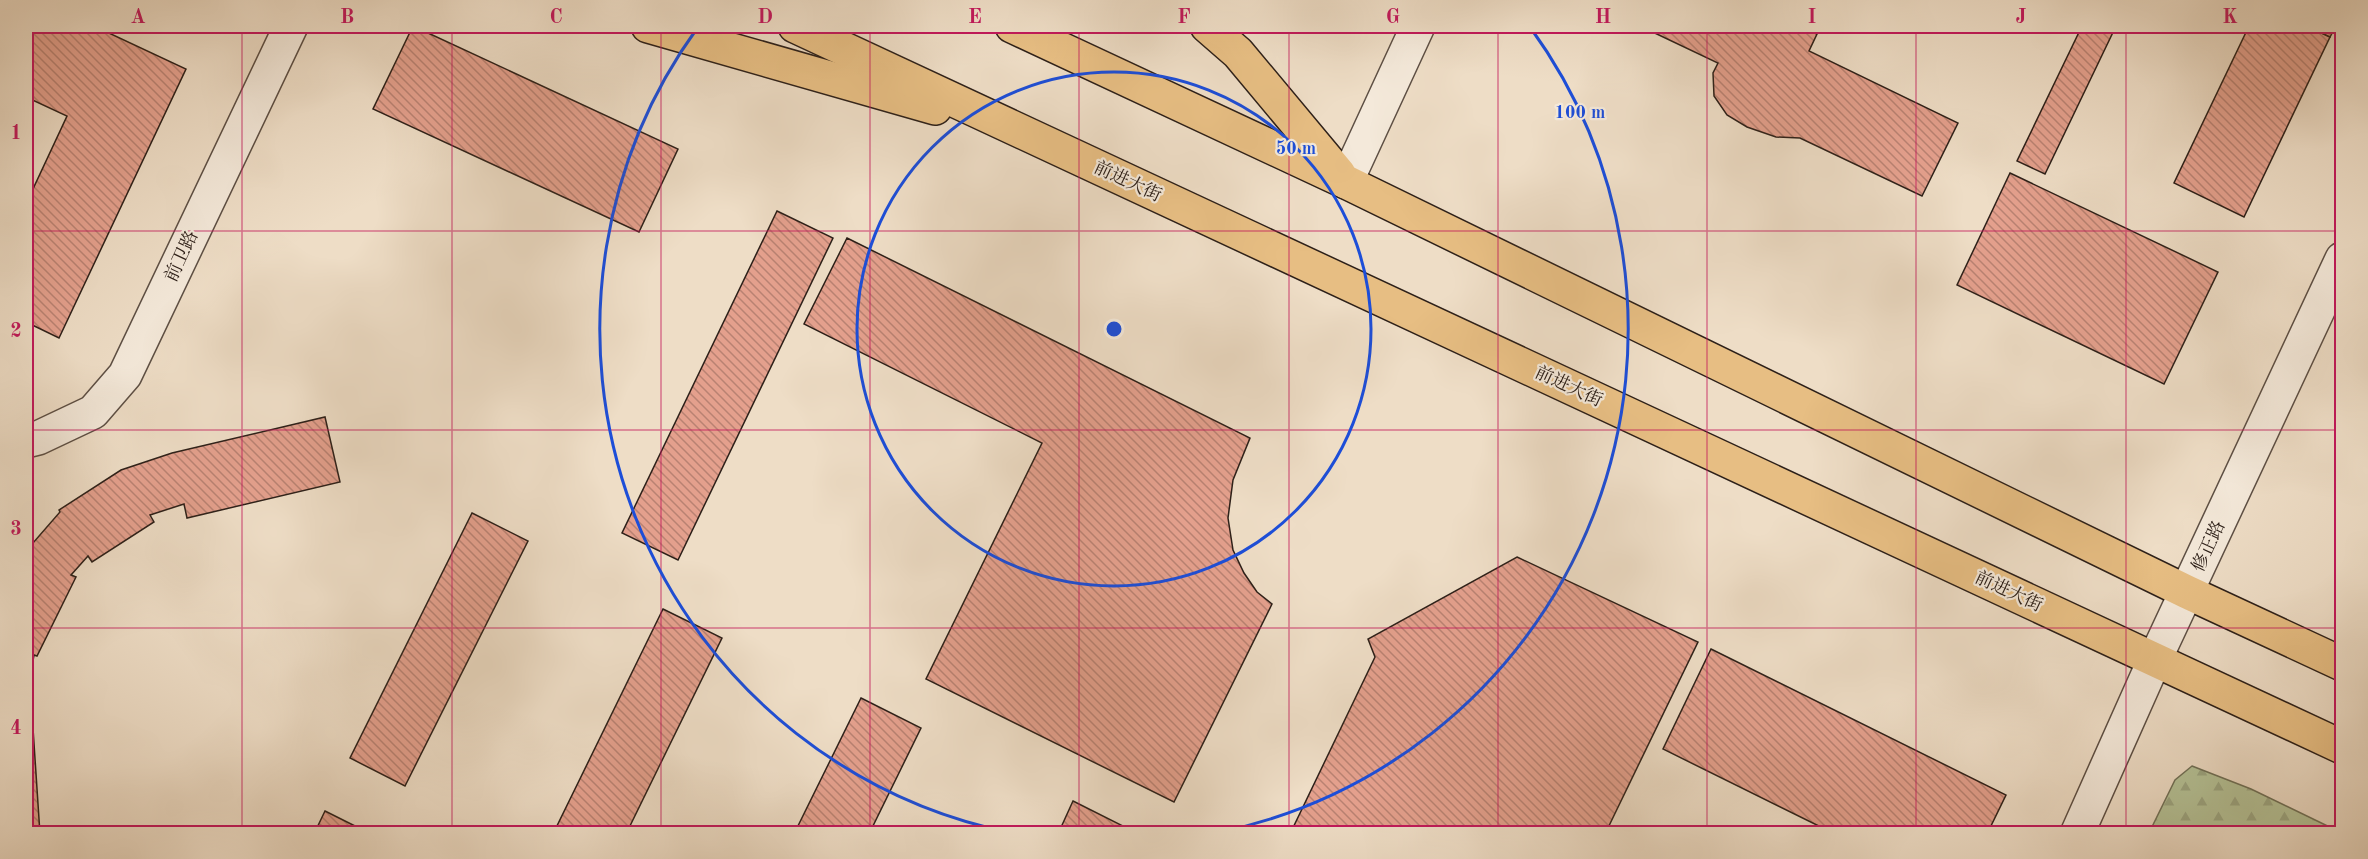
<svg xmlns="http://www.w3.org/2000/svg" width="2368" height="859" font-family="'Old Standard TT','Noto Serif SC',serif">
  <defs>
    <pattern id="forest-firs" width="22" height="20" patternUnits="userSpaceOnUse" patternTransform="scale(1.5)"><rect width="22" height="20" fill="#b5c297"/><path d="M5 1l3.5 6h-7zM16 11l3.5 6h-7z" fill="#9ca682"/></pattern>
    <pattern id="building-back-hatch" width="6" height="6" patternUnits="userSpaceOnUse" patternTransform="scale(1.5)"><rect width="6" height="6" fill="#e4a08d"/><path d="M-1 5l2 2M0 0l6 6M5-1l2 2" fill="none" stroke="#b98272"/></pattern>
  </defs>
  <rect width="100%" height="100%" fill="#eeddc6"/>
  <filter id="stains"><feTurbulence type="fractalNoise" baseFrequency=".00333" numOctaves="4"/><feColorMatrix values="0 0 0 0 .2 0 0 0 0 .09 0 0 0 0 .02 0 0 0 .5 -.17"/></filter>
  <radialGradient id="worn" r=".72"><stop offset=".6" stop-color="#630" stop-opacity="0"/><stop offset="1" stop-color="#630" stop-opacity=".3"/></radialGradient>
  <path fill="url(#forest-firs)" stroke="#717158" stroke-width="1.5" d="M2192,766l59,23 91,44h-193l26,-53z"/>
  <g fill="url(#building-back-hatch)" stroke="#2d2019" stroke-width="1.5">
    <path d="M26,26h68l92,43 -127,269 -33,-16v-118l41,-88 -41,-19z"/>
    <path d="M413,26l265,123 -39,83 -266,-123z"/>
    <path d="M1640,26h129l11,5 3,-5h17l17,8 -8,17 149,72 -36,73 -122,-58 -24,-1 -29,-10 -20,-12 -13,-19 -1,-23 5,-10z"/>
    <path d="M2082,26h34l-71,148 -28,-13z"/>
    <path d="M2249,26h58l23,11 -86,180 -70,-34z"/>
    <path d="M2307,26h29l-6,11z"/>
    <path d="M2010,173l208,99 -54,112 -207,-99z"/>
    <path d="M777,211l56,27 -155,322 -56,-27z"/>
    <path d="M847,238l403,200 -17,42 -5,38 5,32 11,23 13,19 15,12 -98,198 -248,-123 116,-236 -238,-119z"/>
    <path d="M325,417l15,65 -153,36 -3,-14 -34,11 4,7 -62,40 -4,-6 -17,19 5,2 -39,79 -3,-1 -8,43v-147l34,-39 -1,-2 62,-40 51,-17z"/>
    <path d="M472,513l56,28 -123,245 -55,-28z"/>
    <path d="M1517,557l181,85 -93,192h-315l85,-177 -7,-18z"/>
    <path d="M663,609l59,29 -96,196h-73z"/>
    <path d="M1711,649l295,146 -19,39h-152l-172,-85z"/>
    <path d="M31,698l9,136h-14v-135z"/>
    <path d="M861,698l60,30 -52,106h-75z"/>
    <path d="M1073,801l52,26 -3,7h-64z"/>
    <path d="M325,811l46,23h-57z"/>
  </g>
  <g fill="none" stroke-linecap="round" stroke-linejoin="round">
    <g stroke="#5d4f44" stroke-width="36">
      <g id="minor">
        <path d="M1346,182l72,-156"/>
        <path d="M26,441l12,-3 55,-26 32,-37 166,-349"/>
        <path d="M2077,834l78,-175 187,-400"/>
      </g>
    </g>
    <g stroke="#2d2019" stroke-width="36">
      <g id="major">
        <path d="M648,26l287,82"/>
        <path d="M795,26l1547,721"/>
        <path d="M1012,26l334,156 841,410 155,72"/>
        <path d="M1207,26l31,27 101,121"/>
      </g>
    </g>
    <use href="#minor" stroke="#f4e9da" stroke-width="33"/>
    <use href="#major" stroke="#e7be83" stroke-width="33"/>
  </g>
  <path fill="none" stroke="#c2185b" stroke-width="1.5" stroke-opacity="0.55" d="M242,26v808M452,26v808M661,26v808M870,26v808M1079,26v808M1289,26v808M1498,26v808M1707,26v808M1916,26v808M2126,26v808M26,231h2316M26,430h2316M26,628h2316"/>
  <g fill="none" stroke="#1d4ed8" stroke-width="3">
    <circle cx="1114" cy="329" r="257"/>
    <path d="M1012 833A514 514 0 0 1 698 27M1530 27A514 514 0 0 1 1216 833"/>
  </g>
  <g text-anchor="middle" stroke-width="4.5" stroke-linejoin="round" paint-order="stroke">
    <g font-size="18" fill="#2d2019" stroke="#f4e9da">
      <text transform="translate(1128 181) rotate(25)" y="6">前进大街</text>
      <text transform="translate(181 256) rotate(-65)" y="6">前卫路</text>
      <text transform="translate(1569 386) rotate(25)" y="6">前进大街</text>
      <text transform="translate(2208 546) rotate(-65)" y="6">修正路</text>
      <text transform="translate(2009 591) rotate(25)" y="6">前进大街</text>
    </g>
  </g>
  <circle cx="1114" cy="329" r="9" fill="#1d4ed8" stroke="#f4e9da" stroke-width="3"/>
  <g font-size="18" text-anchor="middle" font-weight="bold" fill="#1d4ed8" stroke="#f4e9da" stroke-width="4.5" stroke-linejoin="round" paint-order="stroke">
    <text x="1580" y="118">100 m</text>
    <text x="1296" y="154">50 m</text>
  </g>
  <rect width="2368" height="859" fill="none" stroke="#eeddc6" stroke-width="66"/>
  <rect x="33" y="33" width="2302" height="793" fill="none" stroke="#c2185b" stroke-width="2"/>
  <g font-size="20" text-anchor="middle" font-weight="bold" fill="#c2185b">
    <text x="138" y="23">A</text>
    <text x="347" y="23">B</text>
    <text x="556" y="23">C</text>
    <text x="765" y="23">D</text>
    <text x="975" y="23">E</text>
    <text x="1184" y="23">F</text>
    <text x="1393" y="23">G</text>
    <text x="1603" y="23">H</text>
    <text x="1812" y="23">I</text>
    <text x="2021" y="23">J</text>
    <text x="2230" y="23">K</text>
    <text x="16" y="139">1</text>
    <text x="16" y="337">2</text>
    <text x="16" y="535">3</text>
    <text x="16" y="734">4</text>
  </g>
  <rect width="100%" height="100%" filter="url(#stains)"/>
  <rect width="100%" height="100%" fill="url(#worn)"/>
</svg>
